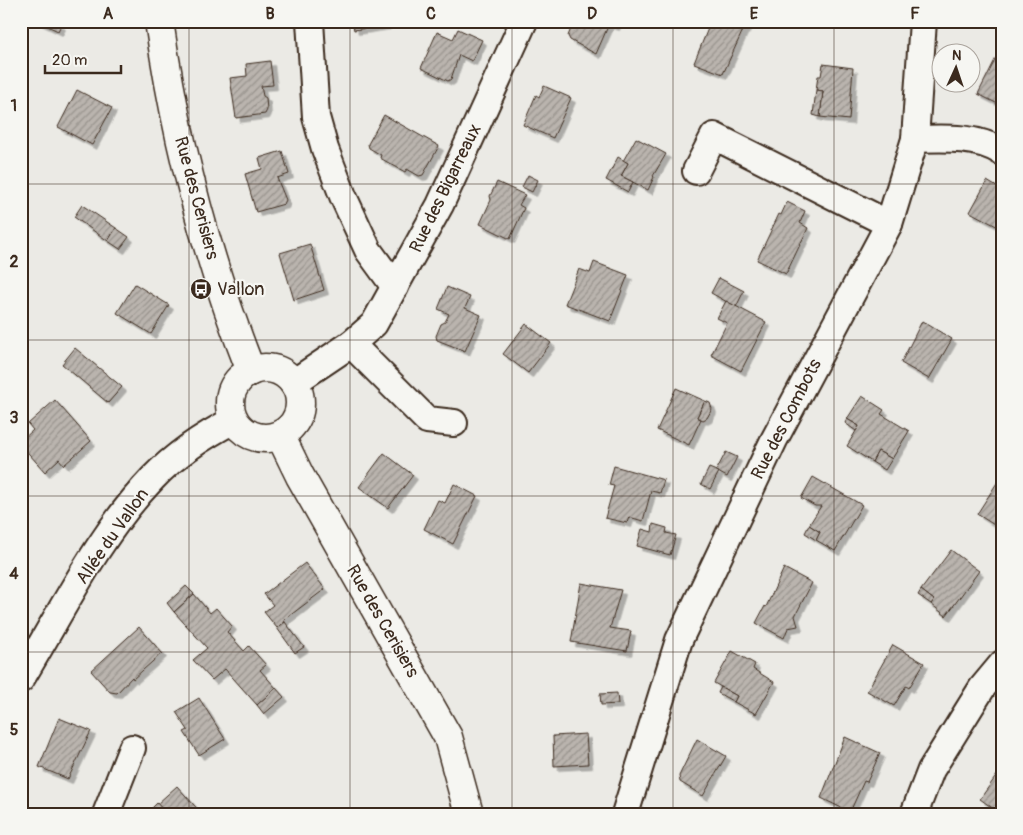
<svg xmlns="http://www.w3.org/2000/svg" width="1023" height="835" font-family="Pangolin,sans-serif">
  <defs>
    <pattern id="building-hatch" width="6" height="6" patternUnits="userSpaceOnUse" patternTransform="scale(1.25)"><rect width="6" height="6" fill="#bab4ae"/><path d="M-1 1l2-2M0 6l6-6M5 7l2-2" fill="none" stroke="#98938d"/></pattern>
    <filter id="shadow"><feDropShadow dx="4.5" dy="4.5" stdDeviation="0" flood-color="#0004"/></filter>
  </defs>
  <rect width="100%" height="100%" fill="#ebeae5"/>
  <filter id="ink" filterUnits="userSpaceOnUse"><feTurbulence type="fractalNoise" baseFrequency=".02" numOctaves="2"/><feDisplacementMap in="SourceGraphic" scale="10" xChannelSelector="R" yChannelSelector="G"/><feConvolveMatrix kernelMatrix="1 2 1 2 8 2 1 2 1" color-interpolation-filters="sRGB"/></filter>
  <g filter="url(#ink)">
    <g fill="url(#building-hatch)" stroke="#3b2a1e" filter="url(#shadow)">
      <path d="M37,21h17l7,4 -3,6z"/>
      <path d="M352,21h34v4l-32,5z"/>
      <path d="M574,21h43l-2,5 -6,-2 -13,30 -26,-14 -2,-4z"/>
      <path d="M711,21h11l21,9 -20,44 -29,-11z"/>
      <path d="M722,21h26l-4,9z"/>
      <path d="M458,29l24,11 -10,21 -13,-6 -8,24 -3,2 -27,-13 16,-36 16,7z"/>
      <path d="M998,54l4,2v50l-24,-12z"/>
      <path d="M270,61l3,24 -12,1 2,10 3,2 1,12 -2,4 -29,4 -6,-40 17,-2 -1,-12z"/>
      <path d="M823,64l30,4 -4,52 -29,-3 3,-26 -7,-1 2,-14h3z"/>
      <path d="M544,86l27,12 -18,40 -30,-13 13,-30 3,2z"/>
      <path d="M77,90l35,18 -20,37 -34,-18z"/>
      <path d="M816,90l7,1 -3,26 -7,-2z"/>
      <path d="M384,115l55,31 -16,29 -4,1 -12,-7 -2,3 -25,-14 1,-3 -12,-7 -1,-4z"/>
      <path d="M636,138l30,16 -13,22 1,1 -6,13 -27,-14 7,-13 -5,-2z"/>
      <path d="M282,151l7,23 -12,4 9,22 -2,4 -28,8 -11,-38 17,-5 -3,-11z"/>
      <path d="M618,157l10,6 -7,13 12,6 -5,10 -22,-12z"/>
      <path d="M528,175l10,5 -6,12 -10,-5z"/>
      <path d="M987,181l15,9v39l-32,-17z"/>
      <path d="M497,182l28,13 -6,10 5,3 -14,31 -30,-15 11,-24 -1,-4z"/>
      <path d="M787,202l18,9 -5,12 8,5 -22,46 -29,-14 22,-46 2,1z"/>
      <path d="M82,205l34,23 -8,13 -34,-24z"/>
      <path d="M116,228l13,9 -9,12 -12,-8z"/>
      <path d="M310,244l14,46 -30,10 -14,-47z"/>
      <path d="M594,262l34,13 -18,46 -45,-17 14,-35 11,4z"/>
      <path d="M719,278l25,13 -8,16 -25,-14z"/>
      <path d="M135,284l34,21 -18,29 -34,-21z"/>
      <path d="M447,287l23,10 -5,11 16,7 -16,36 -28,-11 -1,-4 5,-12 4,-2 4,-8 -11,-5z"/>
      <path d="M726,301l40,21 -25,49 -30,-16 16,-32 -10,-5z"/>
      <path d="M922,321l30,18 -23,40 -28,-16z"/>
      <path d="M526,324l25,19 -23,30 -25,-19z"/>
      <path d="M75,348l47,39 -14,16 -46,-39z"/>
      <path d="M676,388l29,13 -8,16 4,2 -12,26 -32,-15z"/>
      <path d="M862,396l22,14 -3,4 28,17 -17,28 -14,-8 -6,11 -25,-16 12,-20 -12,-7z"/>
      <path d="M55,400l36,41 -27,24 -5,-6 -14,13 -24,-27v-4l12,-11 -5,-6z"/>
      <path d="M705,401l5,2 2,6 -5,9 -4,2 -6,-3z"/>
      <path d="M847,419l12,7 -3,5 -11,-8z"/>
      <path d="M878,451l14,8 -7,11 -13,-8z"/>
      <path d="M726,452l11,5 -10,20 -11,-6z"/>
      <path d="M384,453l29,22 -25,33 -29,-21z"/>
      <path d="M614,466l50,14 -4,13 -9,-2 -8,30 -14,-4 -2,6 -22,-5 9,-32 -5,-1z"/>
      <path d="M709,468l10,4 -9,17 -9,-5z"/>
      <path d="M1002,475v55l-25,-16z"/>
      <path d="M813,477l49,28 -27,46 -19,-11 4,-8 -11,-7 12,-19h-6l-14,-8z"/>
      <path d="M454,484l23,12 -24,48 -29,-15 14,-29 7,3z"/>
      <path d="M653,524l14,4 -1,5 10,2 -6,20 -33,-9 5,-17 10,3z"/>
      <path d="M809,525l11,7 -4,8 -11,-7z"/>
      <path d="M951,550l28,21 -33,45 -15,-12 3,-4 -13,-10z"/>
      <path d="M305,563l20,26 -41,31 1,2 -8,6 -13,-16 9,-7 -9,-11z"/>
      <path d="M784,568l28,15 -17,33 3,10 -10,2 -4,10 -28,-15 9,-17 1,1z"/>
      <path d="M581,583l40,7 -11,38 21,3 -4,20 -56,-9z"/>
      <path d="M186,586l8,8 -20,18 -7,-9z"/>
      <path d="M921,590l13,10 -3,4 -13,-9z"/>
      <path d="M194,594l16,19 6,-5 16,18 -5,6 17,19 5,-5 17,19 -6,5 16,18 -19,17 -32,-36 -13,11 -19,-20 14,-12 -33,-36z"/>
      <path d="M285,622l19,25 -9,6 -18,-25z"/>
      <path d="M139,627l23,26 -29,26 -1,-2 -15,16 -7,-1 -19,-21z"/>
      <path d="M893,645l31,18 -15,25 -3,-2 -12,20 -27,-15z"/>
      <path d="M732,651l23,13 -2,5 21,13 -18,32 -22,-12 3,-6 -23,-13z"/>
      <path d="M721,687l16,9 -3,6 -16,-9z"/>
      <path d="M276,688l8,9 -20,17 -7,-9z"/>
      <path d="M617,693l1,11 -17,1 -1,-11z"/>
      <path d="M199,698l26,41 -26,16 -15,-23 4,-2 -12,-18z"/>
      <path d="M59,718l32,13 -23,48 -29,-12z"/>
      <path d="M586,734l2,30 -34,2 -1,-30z"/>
      <path d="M845,737l35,16 -13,29 -3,-1 -14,31 -29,-14z"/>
      <path d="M697,739l29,17 -23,40 -23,-14 -1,-6z"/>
      <path d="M1002,768v46h-1l-21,-15z"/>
      <path d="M177,786l25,28h-43l4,-4 -6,-6z"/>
      <path d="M157,803l6,7 -4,4h-6l-3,-4z"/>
    </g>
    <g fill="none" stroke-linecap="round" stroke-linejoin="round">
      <g stroke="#3b2a1e" stroke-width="30">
        <g id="minor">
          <path d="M310,21l6,96 9,32 18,47 25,54 27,37"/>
          <path d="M915,139c28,-1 63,-3 87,13"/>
          <path d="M696,171l18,-35 175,88"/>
          <path d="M351,344l76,76 27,3"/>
          <path d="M293,383l58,-39 23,-20 66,-119 84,-184"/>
          <path d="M21,679c40,-66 78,-145 132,-201 22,-23 52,-43 81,-58"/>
          <path d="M106,814l26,-66"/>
          <path d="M625,814l54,-174 95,-200 115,-216 26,-85 8,-118"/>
          <path d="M914,814l17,-44 51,-82 20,-24"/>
        </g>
      </g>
      <g stroke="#3b2a1e" stroke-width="31">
        <g id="tertiary">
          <path d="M159,21c17,119 48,238 92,350"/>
          <circle cx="265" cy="403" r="35"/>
          <path d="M280,435l20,41 148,261 21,77"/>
        </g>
      </g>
      <use href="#minor" stroke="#f6f6f2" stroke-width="26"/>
      <use href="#tertiary" stroke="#f6f6f2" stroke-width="28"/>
    </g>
  </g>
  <path fill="none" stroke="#3b2a1e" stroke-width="1" stroke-opacity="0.55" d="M189,21v793M350,21v793M512,21v793M673,21v793M834,21v793M21,184h981M21,340h981M21,496h981M21,652h981"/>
  <defs>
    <g id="bus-disc" transform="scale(1.125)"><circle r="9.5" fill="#3b2a1e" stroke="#f6f6f2"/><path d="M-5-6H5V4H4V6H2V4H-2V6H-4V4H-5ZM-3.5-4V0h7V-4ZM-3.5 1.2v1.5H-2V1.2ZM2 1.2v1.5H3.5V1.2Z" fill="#fff"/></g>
  </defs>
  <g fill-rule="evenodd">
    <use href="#bus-disc" x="201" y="289"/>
  </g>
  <g text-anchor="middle" stroke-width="4.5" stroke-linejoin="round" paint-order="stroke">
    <g font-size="18" fill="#3b2a1e" stroke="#f6f6f2">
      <text transform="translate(445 188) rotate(-64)" y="6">Rue des Bigarreaux</text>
      <text transform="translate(197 198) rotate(75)" y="6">Rue des Cerisiers</text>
      <text transform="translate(786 419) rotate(-63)" y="6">Rue des Combots</text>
      <text transform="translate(112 536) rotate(-55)" y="6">Allée du Vallon</text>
      <text transform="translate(383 621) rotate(60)" y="6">Rue des Cerisiers</text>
    </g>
    <g font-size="18" fill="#3b2a1e" stroke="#f6f6f2" text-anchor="start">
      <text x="217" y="295">Vallon</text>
    </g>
  </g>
  <rect width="1023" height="835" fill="none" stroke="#f6f6f2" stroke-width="55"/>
  <g transform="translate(956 68) rotate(3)"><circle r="24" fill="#f6f6f2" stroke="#aba49d"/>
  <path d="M0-4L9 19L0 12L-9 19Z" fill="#3b2a1e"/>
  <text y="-8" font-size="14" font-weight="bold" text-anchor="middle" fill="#3b2a1e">N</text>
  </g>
  <path d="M45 65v8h76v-8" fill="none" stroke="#3b2a1e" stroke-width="2.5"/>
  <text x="52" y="65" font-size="15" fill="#3b2a1e" stroke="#f6f6f2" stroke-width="4" paint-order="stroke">20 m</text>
  <rect x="28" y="28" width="968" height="780" fill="none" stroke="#3b2a1e" stroke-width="2"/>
  <g font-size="16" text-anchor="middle" font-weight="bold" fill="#3b2a1e">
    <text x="108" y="19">A</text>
    <text x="270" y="19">B</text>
    <text x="431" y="19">C</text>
    <text x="592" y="19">D</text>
    <text x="754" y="19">E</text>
    <text x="915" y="19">F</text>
    <text x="14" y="111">1</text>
    <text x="14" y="267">2</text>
    <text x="14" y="423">3</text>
    <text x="14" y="579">4</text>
    <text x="14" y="735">5</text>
  </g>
</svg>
